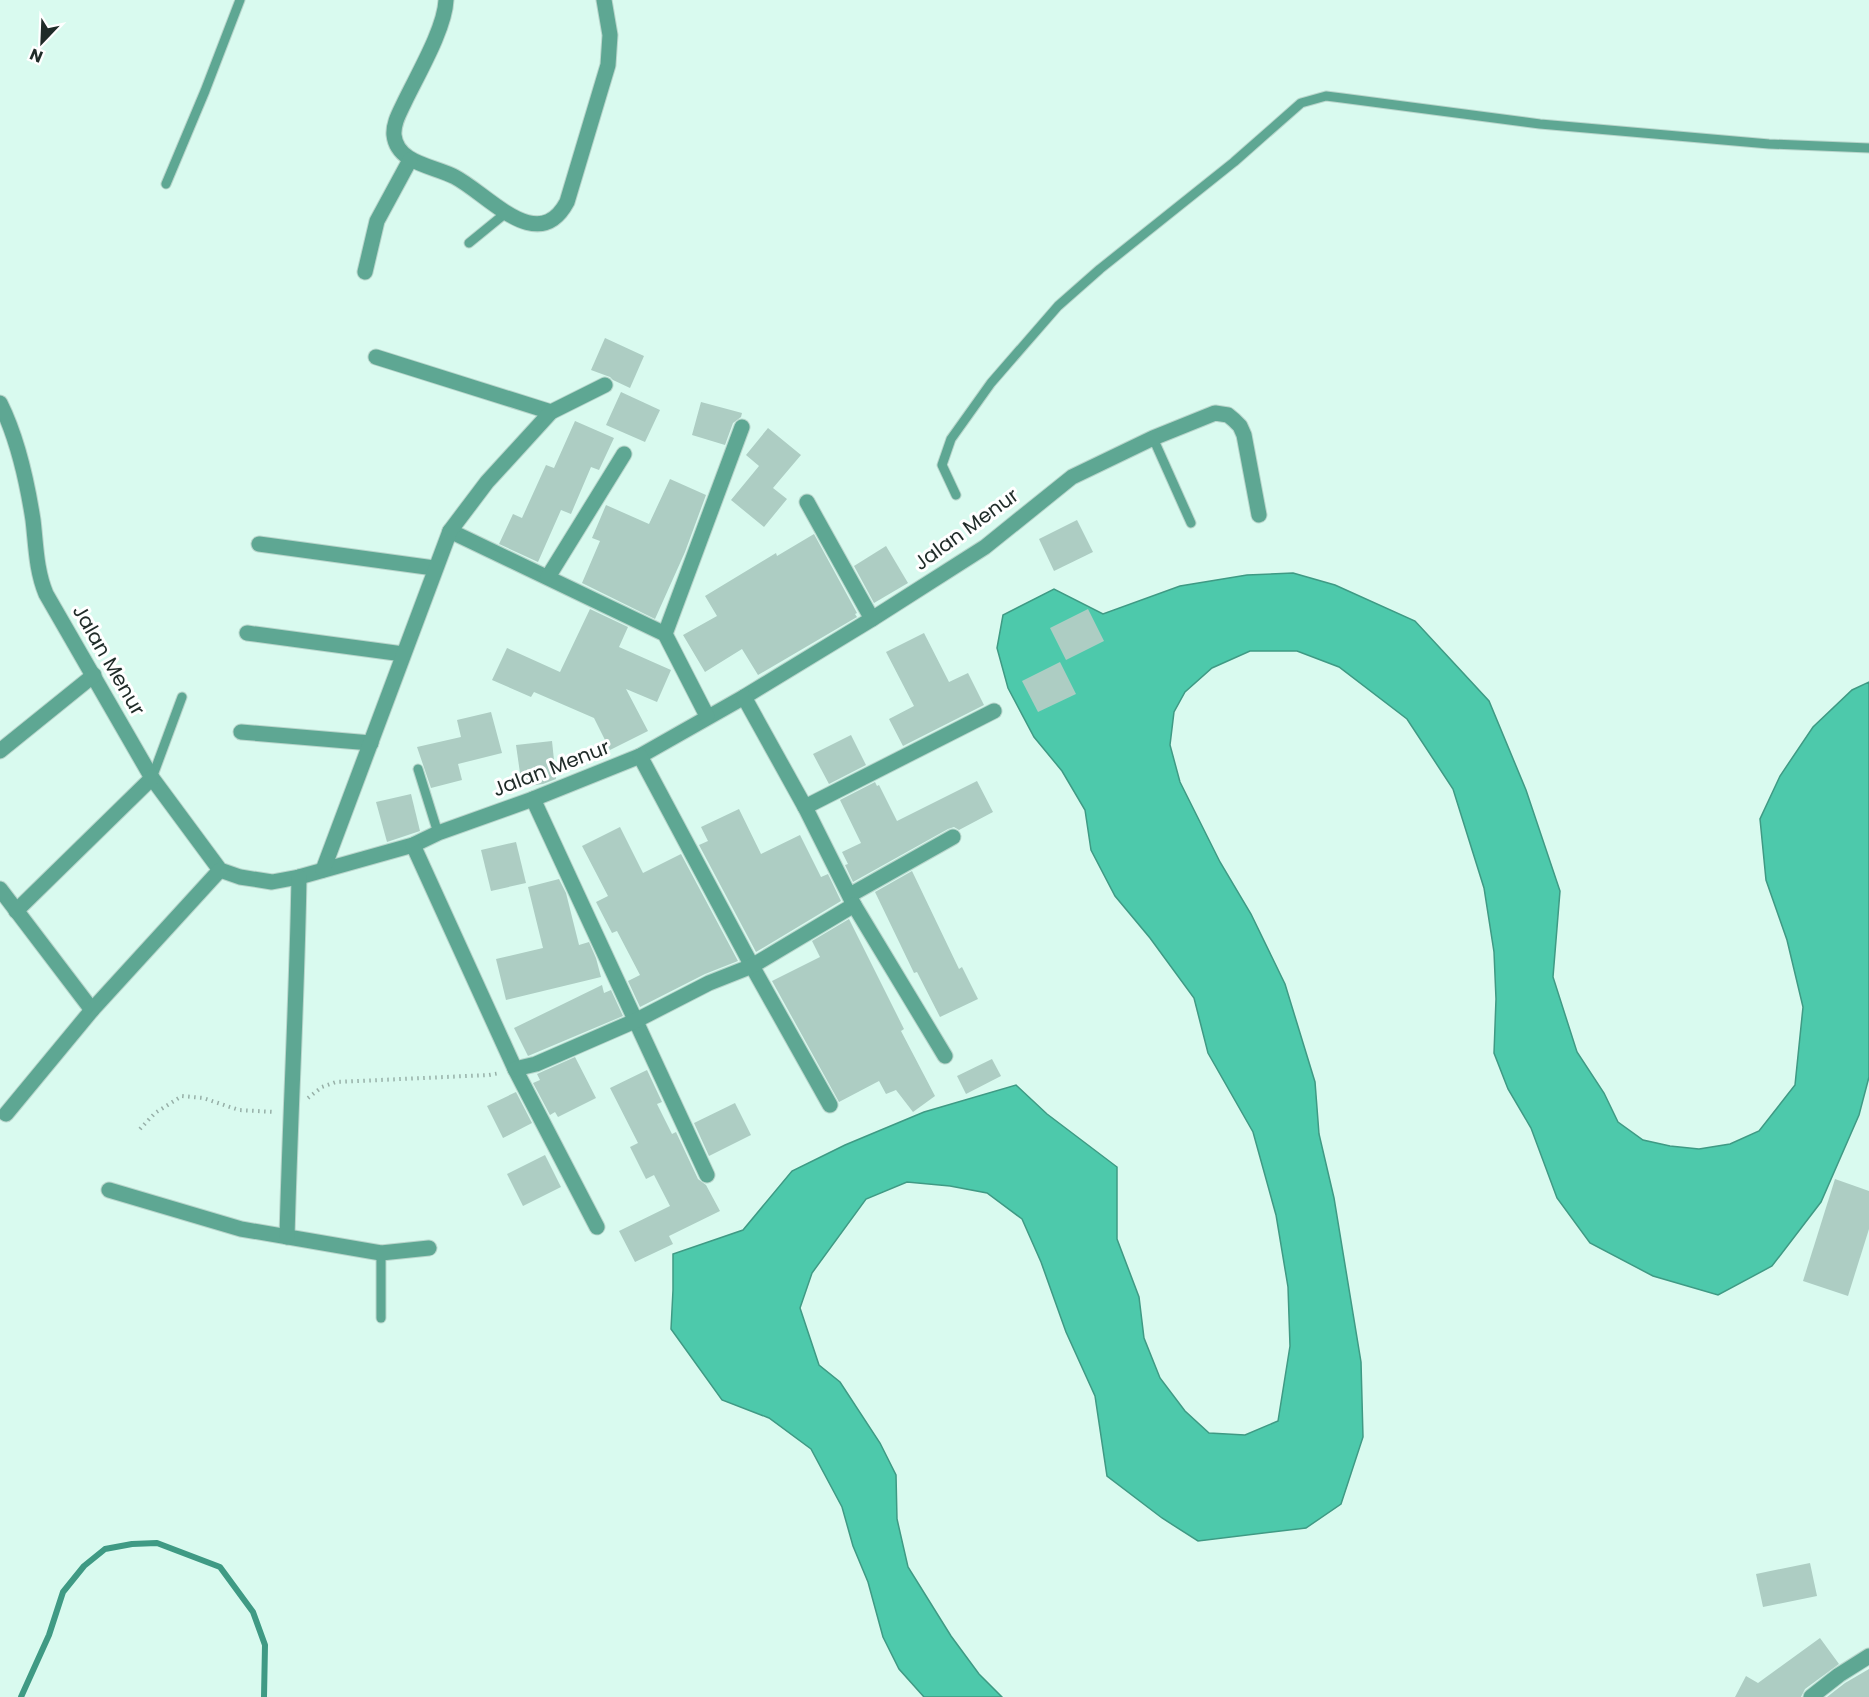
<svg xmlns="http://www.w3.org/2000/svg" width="1869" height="1697" font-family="Poppins,sans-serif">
  <rect width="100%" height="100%" fill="#d9faef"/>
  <path fill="#4dc9ab" stroke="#3f9a84" stroke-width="1.5" d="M1293,573l42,12 80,36 74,80 37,89 34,101 -7,86 24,75 27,41 14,29 25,18 27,6 29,3 31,-5 29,-13 36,-46 8,-78 -16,-67 -21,-60 -6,-61 20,-43 33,-49 39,-37 17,-8v395l-10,38 -38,87 -49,64 -54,29 -65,-19 -63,-33 -33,-45 -26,-70 -23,-39 -14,-36 2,-54 -2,-47 -10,-64 -31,-99 -46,-70 -68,-52 -42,-16h-47l-38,17 -27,24 -11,20 -4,33 10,37 40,80 31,52 34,70 30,98 4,52 15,64 27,164 2,75 -22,67 -35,24 -108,13 -36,-23 -55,-42 -12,-80 -29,-64 -25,-70 -19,-43 -35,-26 -37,-7 -43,-4 -41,17 -54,74 -12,35 19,57 21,17 40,61 16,32 1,44 11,48 43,69 28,38 23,23h-78l-25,-28 -16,-32 -15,-55 -15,-36 -11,-39 -31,-58 -42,-31 -47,-18 -51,-71 2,-39v-36l70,-24 49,-59 53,-26 79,-33 92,-27 31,29 70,53v72l22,58 5,41 16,40 25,33 24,22 36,2 33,-14 12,-75 -2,-59 -12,-72 -23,-83 -45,-79 -14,-55 -44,-60 -35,-42 -24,-46 -6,-40 -23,-39 -28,-34 -26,-49 -11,-40 6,-33 51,-26 49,25 77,-28 67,-11z"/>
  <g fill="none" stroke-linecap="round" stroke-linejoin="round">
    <path stroke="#3f9a84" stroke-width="6" d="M21,1697l28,-62 14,-43 21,-26 21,-17 27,-5 25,-1 63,24 33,45 12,33 -1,52"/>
  </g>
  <g fill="#adcdc3">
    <path d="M605,338l39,18 -14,32 -17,-8 -3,-3 -19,-7z"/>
    <path d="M621,392l39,18 -15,32 -39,-17z"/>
    <path d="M701,402l41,11 -1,4 -8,6 -8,22 -33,-10z"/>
    <path d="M575,421l39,17 -15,32 -8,-3 -20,47 -10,-4 -23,52 -39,-18 14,-30 9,4 24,-53 8,3z"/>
    <path d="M768,428l33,27 -28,33 14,11 -23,28 -33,-27 28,-34 -13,-11z"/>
    <path d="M670,479l36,16 -21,57 -30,67 -73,-36 18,-42 -8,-3 14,-33 43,19z"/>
    <path d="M1077,520l16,32 -39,19 -15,-32z"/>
    <path d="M814,534l43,79 -2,1 2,3 -99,58 -16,-26 -37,23 -22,-37 34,-19 -12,-20 71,-43 1,3z"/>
    <path d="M886,546l22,37 -34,20 -20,-37z"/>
    <path d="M590,609l38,18 -9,20 52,23 -14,32 -31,-13 22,42 -38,19 -16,-32 -60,-26 -3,5 -39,-17 15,-32 53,24z"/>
    <path d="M1088,609l16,32 -38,19 -16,-32z"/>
    <path d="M924,633l25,49 19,-9 16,32 -81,41 -14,-27 25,-13 -28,-54z"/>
    <path d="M1060,662l16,32 -38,18 -16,-31z"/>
    <path d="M491,712l11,41 -44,11 4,16 -31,8 -14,-41 44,-10 -4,-17z"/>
    <path d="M851,735l15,30 -37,19 -16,-30z"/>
    <path d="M552,741l4,38 -13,5 -21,3 -6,-42z"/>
    <path d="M977,781l16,31 -34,18 -5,-3 -6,2 -95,53 -8,-17 3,-1 -6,-12 19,-9 -21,-43 35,-18 2,4 2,-1 18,36z"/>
    <path d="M411,794l9,37 -33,11 -11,-40z"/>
    <path d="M739,809l22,45 39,-19 21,42 7,-3 13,27 -85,51 -57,-107 9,-4 -7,-14z"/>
    <path d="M620,827l23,46 38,-19 57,107 -33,13 -65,33 -12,-26 12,-6 -23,-44 -5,2 -16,-31 12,-6 -26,-50z"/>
    <path d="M516,842l10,41 -35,8 -10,-41z"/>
    <path d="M912,871l47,98 3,-2 16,32 -38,18 -23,-45 -3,1 -39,-81z"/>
    <path d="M559,879l7,14 13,52 10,-3 7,16 5,19 -95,23 -10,-41 47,-11 -15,-61z"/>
    <path d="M849,919l55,110 -3,2 34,65 -22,16 -17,-22 -10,4 -7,-13 -40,21 -67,-121 48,-24 -8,-16z"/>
    <path d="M602,985l2,8 7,-3 12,26 -95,40 -14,-28z"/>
    <path d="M575,1057l21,41 -38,19 -3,-5 -5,3 -17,-32 7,-3 -3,-6z"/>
    <path d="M992,1059l9,17 -35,18 -9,-18z"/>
    <path d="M647,1070l15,32 -5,2 15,30 4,-2 22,47 8,6 14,26 -51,25 4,8 -38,18 -16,-31 51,-25 -16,-31 -8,4 -16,-32 8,-4 -28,-55z"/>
    <path d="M516,1092l16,31 -29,15 -16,-32z"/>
    <path d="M735,1103l16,32 -42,21 -15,-33z"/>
    <path d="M545,1155l16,32 -38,19 -16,-32z"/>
    <path d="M1835,1179l34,12v38l-21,67 -45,-15z"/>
    <path d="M1810,1563l7,33 -54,11 -7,-33z"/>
    <path d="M1820,1638l19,26 -34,25 -4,8h-66l11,-21 12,7z"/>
    <path d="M1869,1669v28h-42l18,-14z"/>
  </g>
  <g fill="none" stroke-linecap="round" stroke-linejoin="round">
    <g stroke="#b8d5cb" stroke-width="11">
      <g id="service">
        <path d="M166,184l39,-93 35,-91"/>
        <path d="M469,243l38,-31"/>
        <path d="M1153,438l38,85"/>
        <path d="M956,495l-14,-30 9,-26 40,-56 67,-77 42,-37 134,-107 67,-59 25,-7 16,2 198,26 229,20 100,4"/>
        <path d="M418,769l20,64"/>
        <path d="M152,778l30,-81"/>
        <path d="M381,1318v-65"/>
      </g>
    </g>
    <g stroke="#b8d5cb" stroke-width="17">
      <g id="minor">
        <path d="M446,0c-1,28 -28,74 -41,101 -5,11 -12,22 -11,34 3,29 41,31 61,42 34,18 83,79 112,25l41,-137 2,-30 -6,-35"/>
        <path d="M365,272l12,-51 33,-61"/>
        <path d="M376,357l175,55"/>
        <path d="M0,403c18,36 27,78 33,117 3,25 3,50 13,74l106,184 68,92 20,7 32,5 27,-5 114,-32 25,-12 95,-34 107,-43 104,-59 128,-78 113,-72 87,-70 81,-39 62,-25 13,2 6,5 6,6 4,9 15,80"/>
        <path d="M807,502l65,117"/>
        <path d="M450,531l215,103 42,82"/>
        <path d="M259,544l175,24"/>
        <path d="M548,577l76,-123"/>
        <path d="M247,633l156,21"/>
        <path d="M665,634l77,-207"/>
        <path d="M744,697l61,110 49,98 91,151"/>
        <path d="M241,732l130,11"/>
        <path d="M0,751l94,-76"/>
        <path d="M640,756l112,210 78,139"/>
        <path d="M533,799l174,376"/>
        <path d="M805,807l189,-96"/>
        <path d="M413,845l102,224 82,158"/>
        <path d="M323,870l127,-339 37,-49 64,-70 54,-27"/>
        <path d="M0,889l92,121"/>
        <path d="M850,895l103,-58"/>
        <path d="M16,911l136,-133"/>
        <path d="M515,1069l21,-5 101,-44 72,-37 43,-17 102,-61"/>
        <path d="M6,1114l86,-104 128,-140"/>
        <path d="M109,1190l132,39 140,24 48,-5"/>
        <path d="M287,1237c3,-120 10,-240 12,-360"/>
        <path d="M1811,1697l28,-22 30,-19"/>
      </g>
    </g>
    <g stroke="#96afa7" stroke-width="4" stroke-dasharray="1.5 4.5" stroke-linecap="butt">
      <path d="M308,1098l14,-11 14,-5 153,-7 11,-2"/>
      <path d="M140,1129l15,-16 27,-17 21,2 36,12 36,2"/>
    </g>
    <use href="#service" stroke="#5ea793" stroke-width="9"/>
    <use href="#minor" stroke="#5ea793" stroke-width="15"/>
  </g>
  <g text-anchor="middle" stroke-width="6" stroke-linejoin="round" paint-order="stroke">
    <g font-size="20" fill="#1f2b28" stroke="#fff">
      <text transform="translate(966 529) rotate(-36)" y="7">Jalan Menur</text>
      <text transform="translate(109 660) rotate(60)" y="7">Jalan Menur</text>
      <text transform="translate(551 768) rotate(-21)" y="7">Jalan Menur</text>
    </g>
  </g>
  <g transform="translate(42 42) rotate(203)" stroke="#ffffff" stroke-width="4.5" paint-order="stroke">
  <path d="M0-4.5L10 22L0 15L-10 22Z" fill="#1f2b28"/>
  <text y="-9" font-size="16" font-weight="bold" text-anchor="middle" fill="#1f2b28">N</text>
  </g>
</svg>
